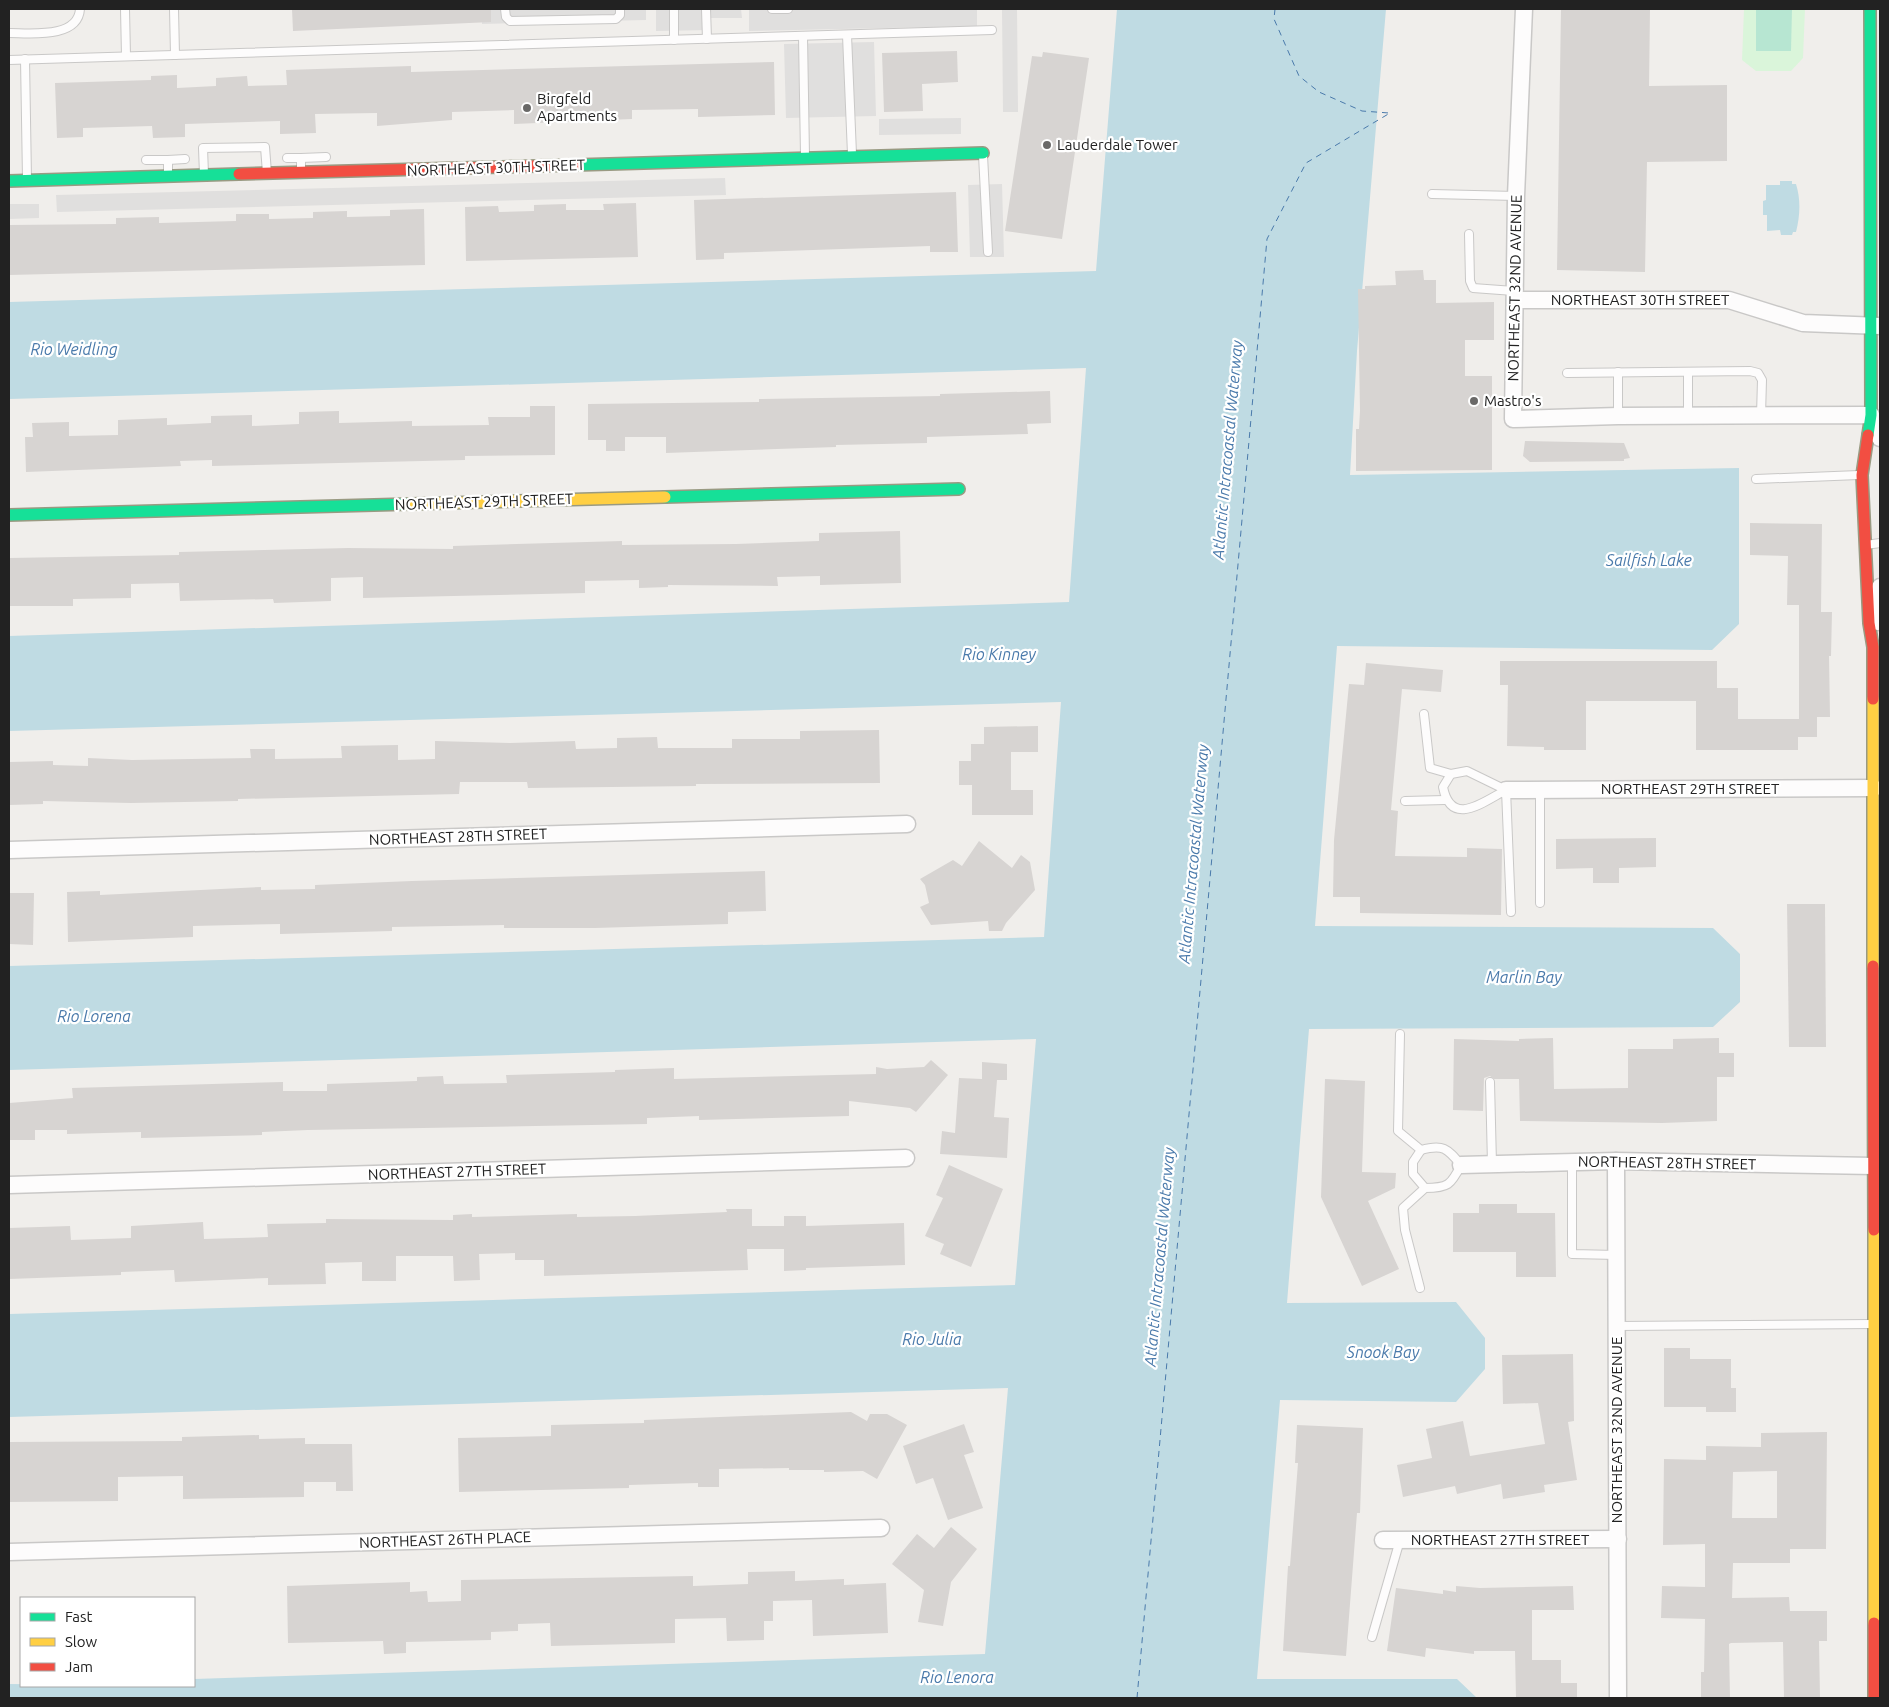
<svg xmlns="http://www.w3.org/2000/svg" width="1889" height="1707" font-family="Ubuntu,sans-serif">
  <rect width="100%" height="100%" fill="#f0eeeb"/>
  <path fill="#daf5da" d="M1744,9h61l-2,49 -12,13h-35l-14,-11z"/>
  <path fill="#b7e6d2" d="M1756,9h36l-1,42h-35z"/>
  <g fill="#e0dfde">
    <path d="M482,9h164v11l-164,4z"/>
    <path d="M656,9h85l1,9h-31v12l-55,1z"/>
    <path d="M749,9h228v17l-228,5z"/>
    <path d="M1002,9h15l1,103h-15z"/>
    <path d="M874,42l2,74 -90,2 -2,-74z"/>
    <path d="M961,118v16l-82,1v-16z"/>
    <path d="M725,178l1,17 -669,17 -1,-17z"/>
    <path d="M1002,184l2,73h-34l-2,-72z"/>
    <path d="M9,204h30v14l-30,1z"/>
  </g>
  <g fill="#bfdbe3">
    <path d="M1117,9h269l-29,342 -7,124 389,-7v156l-27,26 -375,-4 -22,280 398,2 27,26v48l-27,25 -404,2 -22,274 169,-1 29,36v31l-29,33 -176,-2 -23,279h200l20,19h-1468v-14l185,2v-7l791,-25 23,-266 -999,29v-103l1006,-29 21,-246 -1027,31v-104l1035,-29 17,-235 -1052,29v-95l1060,-34 17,-234 -1077,31v-97l1087,-31z"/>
    <path d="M1780,181h12v3h4c5,16 4,32 0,48h-3l-1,3h-11l-1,-5 -13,1v-16h-4v-14l3,-1v-15h14z"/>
  </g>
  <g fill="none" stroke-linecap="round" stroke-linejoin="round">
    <g stroke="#4a7aab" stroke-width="1" stroke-dasharray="6 5" stroke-linecap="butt">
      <path d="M1275,9l-1,10 25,57 20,16 43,19 27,2"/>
      <path d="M1137,1698l130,-1459 39,-76 84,-50"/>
    </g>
  </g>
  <g fill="#d7d4d2" fill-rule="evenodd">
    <path d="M292,9h199v13l-198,9z"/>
    <path d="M1561,9h89l-1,77 78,-1v76l-80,1 -2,110 -88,-2z"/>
    <path d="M957,51l1,31 -36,2 1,27 -39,1 -2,-59z"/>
    <path d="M1043,52l46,6 -27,181 -57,-8 27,-175 10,1z"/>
    <path d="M774,62l1,53 -77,2v-8l-66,1v9l-118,5v-14l-62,2v8l-75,6v-13l-62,1 1,19 -36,1v-13l-95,3v13l-32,1 -1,-12 -69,2v9l-26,1 -2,-55 96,-3v-4l26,-1v13l39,-2v-8l31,-2 1,10 39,-1 -1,-15 125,-4v6z"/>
    <path d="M956,192l2,60h-28v-6l-206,7v6l-28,1 -2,-60z"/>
    <path d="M636,203l2,54 -172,4 -1,-54 33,-1 1,6 35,-1v-6l32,-1v6h38l-1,-6z"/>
    <path d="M424,209l1,56 -416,10v-50l107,-1v-6l43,-1v6l77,-2v-7h33v5l44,-1v-6l34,-1v6l43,-1v-6z"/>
    <path d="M1423,270l1,10h12v23l58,-1v38h-29v36h27v94l-136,1v-42h3l1,-18 -2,-122h7v-3l31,-1 -1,-14z"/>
    <path d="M1050,391l1,32 -24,1 1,10 -101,3v6l-91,2v2l-170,6v-16h-41v14h-19v-11h-18v-36l171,-2v-3l181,-3v-2z"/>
    <path d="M530,406h25v49l-90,1v4l-253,6v-6l-32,1 1,5 -155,6 -1,-35h8l-1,-14 37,-1v14l49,-1v-15l49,-2v7l44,-2v-7l41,-1v11l47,-2v-12l40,-1v12l73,-2v5l77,-1 -1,-8h42z"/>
    <path d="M1525,441l99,2 6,15 -6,1v2l-94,1 -7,-6z"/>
    <path d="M1750,523l72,1 -1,88h11l-1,44h-2l1,61h-13v20h-19v13h-102v-49h-110v49h-42v-3l-37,-1 1,-61h-8v-24h217v27h21v31h61v-114h-12l1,-49 -38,-1z"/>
    <path d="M900,531l1,52 -81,2v-9l-43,1 1,9 -110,-1v2l-29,1v-8l-54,1v12l-222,5v-21l-32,1v23l-57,2 -1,-4 -93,2 -1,-18 -48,1v14l-58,1v7h-64v-48l170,-3v-3l169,-4 105,1v-3l169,-5v4l114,-1 83,-3v-8z"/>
    <path d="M1366,663l77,7 -2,22 -39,-3 -11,121 7,1 -3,45 72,1v-9l35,1 -1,66 -141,-2v-16h-27l1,-57 15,-156 15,1z"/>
    <path d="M1038,726v26h-27v38h22v25h-61v-30h-13v-24h12v-17h13v-17z"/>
    <path d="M879,730l1,53 -184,1v2l-168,2 -1,-6h-67l-1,12 -221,5v2l-107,2 -88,-2v3l-34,1v-43l44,-1v4l35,1v-8l44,2 119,-2 -1,-9h25v10l67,-1 -1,-12 57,-1v15l37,-1v-18l75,2 65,-2 1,8 41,-1v-10l40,-1 1,11h74v-9h68v-8z"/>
    <path d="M1656,838v29l-37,1v15h-26v-15l-37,1v-30z"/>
    <path d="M979,841l33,27 9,-13 9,7 5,28 -29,33 -4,8h-13l-1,-10 -57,4 -11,-18 9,-4 -4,-18 -5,-6 33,-19 9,6z"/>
    <path d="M765,871l1,40 -38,1v12l-133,4h-91v-3l-112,2v4l-112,3v-10l-87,2v11l-125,5 -1,-50 33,-1v4l161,-8v3l54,-1v-4l97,-4z"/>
    <path d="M9,893h25l-1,52 -24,-1z"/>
    <path d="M1787,904h38l1,143h-37z"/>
    <path d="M1553,1038l1,51 74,-1v-39h45v-10l46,-1v15h15v24h-17v44l-55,2 -142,-2 -1,-42h-25l-4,-3 -6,2 -1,33 -30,-1 1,-71 65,2v-2z"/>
    <path d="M931,1060l17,15 -32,37 -6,-4 -61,-7v15l-150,4v-4l-52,2v6l-339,6 -46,2v3l-121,3v-6l-74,2v-4h-32v10h-26v-37l64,-5 -1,-10 211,-6v9h44v-7l90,-3v-4l26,-1 1,8 63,-1 -1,-8 109,-3v-2l59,-2v11l202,-5v-7l11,2 37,-2z"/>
    <path d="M982,1062l25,2v16h-10l-3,37 15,1 -2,40 -67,-4 2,-23 13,2 4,-55 23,1z"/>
    <path d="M1325,1079l40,2 -3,91 34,1 -1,15 -27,13 31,68 -37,17 -41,-89z"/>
    <path d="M949,1165l54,24 -32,78 -31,-13 4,-10 -19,-8 18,-38 -7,-3z"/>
    <path d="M1479,1204h38v9h38l1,64h-40v-25h-63v-39h26z"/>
    <path d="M726,1209h26v17h32v-10h22v10l98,-3 1,42 -99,3v2l-22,1v-22h-37l1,21 -204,6v-16h-29v-7l-36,1 1,26 -26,1 -1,-25h-57v25h-34v-19l-37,1 1,21 -58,1v-7l-93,4 -1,-12 -53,2v3l-112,4v-51l61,-2 1,14 60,-2v-12l72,-4 1,17 64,-2 -1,-13 59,-1v-4l127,1v-5l19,-1v3l105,-3v3l58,-1 92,-4z"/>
    <path d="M1664,1348h26v11h41v29h5v24h-30v-5h-42z"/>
    <path d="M1573,1354l1,67 -6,1 9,58 -33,5 1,7 -42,7 -2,-15 -44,10 -2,-8 -52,11 -6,-32 35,-7 -6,-29 37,-8 7,35 75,-12 -7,-41 -35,1 -1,-49z"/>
    <path d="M851,1412l16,9 3,-7h17l20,11 -30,54 -14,-8 -39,1v-2h-35v-2l-70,1v18h-21v-4l-69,2v3l-170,4 -1,-54 93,-2v-11l93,-2v-3z"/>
    <path d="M964,1424l10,28 -10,3 19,53 -35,12 -15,-42 -17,6 -13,-38z"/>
    <path d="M1297,1425l66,3 -3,85h-3l-11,143 -63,-5 5,-85h2l8,-103h-3z"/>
    <path d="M1827,1432l-1,117h-36v14h-57l-1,35 57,-1 1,14h37v30h-8l1,57h-36l-1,-56 -52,1 -2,1 1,54h-29v-26h3l1,-53 -44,-1 1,-32 43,1v-43l-42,1 1,-86 42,1v-14l55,1v-14zM1777,1471v47h-45l1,-46z"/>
    <path d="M259,1435v4l46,-1v6h47l1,47h-17v-9h-32v15l-121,2v-23l-65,1v24l-109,1v-60l173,-1v-4z"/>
    <path d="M951,1527l26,22 -26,33 -8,44 -25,-4 6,-32 -32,-26 25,-30 17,14z"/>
    <path d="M795,1571v10l49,-2v6l42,-2 2,50 -75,3 -1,-36 -39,1v20h-9v19l-37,1 -1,-23 -51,1v24l-124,3 -1,-23 -32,1v7l-27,1v8l-85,2v11l-22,1 -1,-13 -95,2 -1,-57 123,-4v10l17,-1 1,11 33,-1v-21l232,-4v10l55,-2v-12z"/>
    <path d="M1456,1586l24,2 93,-2 1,24h-42v50h29v23h16v15h-61l-1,-47h-41v3l-48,-6 -1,9 -38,-6 9,-63 47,6v-4l13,2z"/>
  </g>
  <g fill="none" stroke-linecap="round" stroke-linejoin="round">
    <g stroke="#c9c8c7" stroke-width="10">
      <g id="lane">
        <path d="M125,9l1,47"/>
        <path d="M174,9l1,46"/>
        <path d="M505,9l1,8 4,4 106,-2 4,-4v-6"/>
        <path d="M674,9v31"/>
        <path d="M706,9l1,30"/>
        <path d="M772,9h16"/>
        <path d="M9,33c21,0 69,6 71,-24"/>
        <path d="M847,35l5,119"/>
        <path d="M803,36l2,120"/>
        <path d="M25,59l2,120"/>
        <path d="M9,60l983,-30"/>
        <path d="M983,155l5,97"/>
        <path d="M287,158h14v13"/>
        <path d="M301,158l25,-1"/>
        <path d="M146,160h22v15"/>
        <path d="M168,160l17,-1"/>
        <path d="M204,174l-1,-26 62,-1 2,26"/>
        <path d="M1432,194l84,2"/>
        <path d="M1469,234l1,47 3,7 41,3"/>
        <path d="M1688,372v44"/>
        <path d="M1567,373l183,-2 8,2 4,7 -1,35"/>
        <path d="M1618,416v-44"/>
        <path d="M1756,479l103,-4"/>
        <path d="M1866,545l14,-2"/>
        <path d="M1424,714l6,54 21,6"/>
        <path d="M1467,771l39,19c-23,12 -55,38 -63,-3l8,-13z"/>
        <path d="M1506,790l5,122"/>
        <path d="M1405,801l40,-1"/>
        <path d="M1540,903v-113"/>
        <path d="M1400,1034l-2,97 23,19c22,-6 26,-2 40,15 -10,20 -13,23 -36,23l-22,20 2,22 15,58"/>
        <path d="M1490,1082l2,82"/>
        <path d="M1421,1150l-8,12v12l12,14"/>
        <path d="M1572,1162v92l45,1"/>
        <path d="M1617,1326l255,-2"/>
        <path d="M1372,1637l28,-97"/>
      </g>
    </g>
    <g stroke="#c9c8c7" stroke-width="19">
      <g id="street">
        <path d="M1524,9l-8,187 -3,223 105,-3 253,-1 9,23"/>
        <path d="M1515,300h214l74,23 77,3"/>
        <path d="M1878,622l2,-35"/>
        <path d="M1506,790l368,-2"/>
        <path d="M9,850l898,-26"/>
        <path d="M1616,1161l2,537"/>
        <path d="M1461,1165l155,-4 257,5"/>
        <path d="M9,1185l897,-27"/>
        <path d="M1383,1540l235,-1"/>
        <path d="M9,1552l872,-24"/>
      </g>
    </g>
    <g stroke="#999a82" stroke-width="14">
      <g id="fast">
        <path d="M575,165l408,-12"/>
        <path d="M9,181l230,-7"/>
        <path d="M1868,435l3,-20 -1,-406"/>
        <path d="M665,497l294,-8"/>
        <path d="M9,515l402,-11"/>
      </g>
    </g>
    <g stroke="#999a82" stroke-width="14">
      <g id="slow">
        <path d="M411,504l254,-7"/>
        <path d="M1873,699v267"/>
        <path d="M1874,1230v393"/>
      </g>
    </g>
    <g stroke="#999a82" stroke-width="14">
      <g id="jam">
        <path d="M239,174l336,-9"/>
        <path d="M1868,435l-6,40 7,148 4,24v52"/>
        <path d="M1873,966l1,264"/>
        <path d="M1874,1623v75"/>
      </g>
    </g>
    <use href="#lane" stroke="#fdfcfc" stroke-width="8"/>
    <use href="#street" stroke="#fdfcfc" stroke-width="16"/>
    <use href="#fast" stroke="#16e098" stroke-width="11"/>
    <use href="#slow" stroke="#ffcf43" stroke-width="11"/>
    <use href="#jam" stroke="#f24e42" stroke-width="11"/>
  </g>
  <g fill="#6a6968" stroke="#fff" stroke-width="2">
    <circle cx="527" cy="108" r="5"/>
    <circle cx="1047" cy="145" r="5"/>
    <circle cx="1474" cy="401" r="5"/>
  </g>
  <g text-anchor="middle" stroke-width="4.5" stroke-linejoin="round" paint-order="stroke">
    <g font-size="15" fill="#222" stroke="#fff" text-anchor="start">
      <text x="537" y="104">Birgfeld<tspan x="537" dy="17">Apartments</tspan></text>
      <text x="1057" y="150">Lauderdale Tower</text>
      <text x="1484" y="406">Mastro's</text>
    </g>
    <g font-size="15" fill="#222" stroke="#fff">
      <text transform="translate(496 168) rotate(-2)" y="5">NORTHEAST 30TH STREET</text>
      <text transform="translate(1515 288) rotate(-89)" y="5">NORTHEAST 32ND AVENUE</text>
      <text x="1640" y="305">NORTHEAST 30TH STREET</text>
      <text transform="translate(484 502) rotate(-2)" y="5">NORTHEAST 29TH STREET</text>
      <text x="1690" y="794">NORTHEAST 29TH STREET</text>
      <text transform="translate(458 837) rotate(-2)" y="5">NORTHEAST 28TH STREET</text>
      <text transform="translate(1667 1163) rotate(1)" y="5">NORTHEAST 28TH STREET</text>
      <text transform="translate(457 1172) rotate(-2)" y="5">NORTHEAST 27TH STREET</text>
      <text transform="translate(1617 1430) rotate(-90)" y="5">NORTHEAST 32ND AVENUE</text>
      <text transform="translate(445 1540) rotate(-2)" y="5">NORTHEAST 26TH PLACE</text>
      <text x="1500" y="1545">NORTHEAST 27TH STREET</text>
    </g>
    <g font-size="16" font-style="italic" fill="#4a7aab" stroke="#fff">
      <text x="74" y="355">Rio Weidling</text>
      <text transform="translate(1227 450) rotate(-85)" y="6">Atlantic Intracoastal Waterway</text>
      <text x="1649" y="566">Sailfish Lake</text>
      <text x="999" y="660">Rio Kinney</text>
      <text transform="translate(1193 854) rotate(-85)" y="6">Atlantic Intracoastal Waterway</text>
      <text x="1524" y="983">Marlin Bay</text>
      <text x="94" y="1022">Rio Lorena</text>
      <text transform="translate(1159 1257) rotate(-85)" y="6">Atlantic Intracoastal Waterway</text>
      <text x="932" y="1345">Rio Julia</text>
      <text x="1383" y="1358">Snook Bay</text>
      <text x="957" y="1683">Rio Lenora</text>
    </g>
  </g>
  <rect width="1889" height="1707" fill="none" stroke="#222222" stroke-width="20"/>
  <rect x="20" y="1597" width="175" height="90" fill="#ffffff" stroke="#a7a7a7"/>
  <rect x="30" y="1613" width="25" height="8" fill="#16e098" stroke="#a7a7a7"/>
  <text x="65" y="1622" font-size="15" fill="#222222">Fast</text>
  <rect x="30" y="1638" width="25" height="8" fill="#ffcf43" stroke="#a7a7a7"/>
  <text x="65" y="1647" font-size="15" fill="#222222">Slow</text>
  <rect x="30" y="1663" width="25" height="8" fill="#f24e42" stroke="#a7a7a7"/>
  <text x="65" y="1672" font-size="15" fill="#222222">Jam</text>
</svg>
